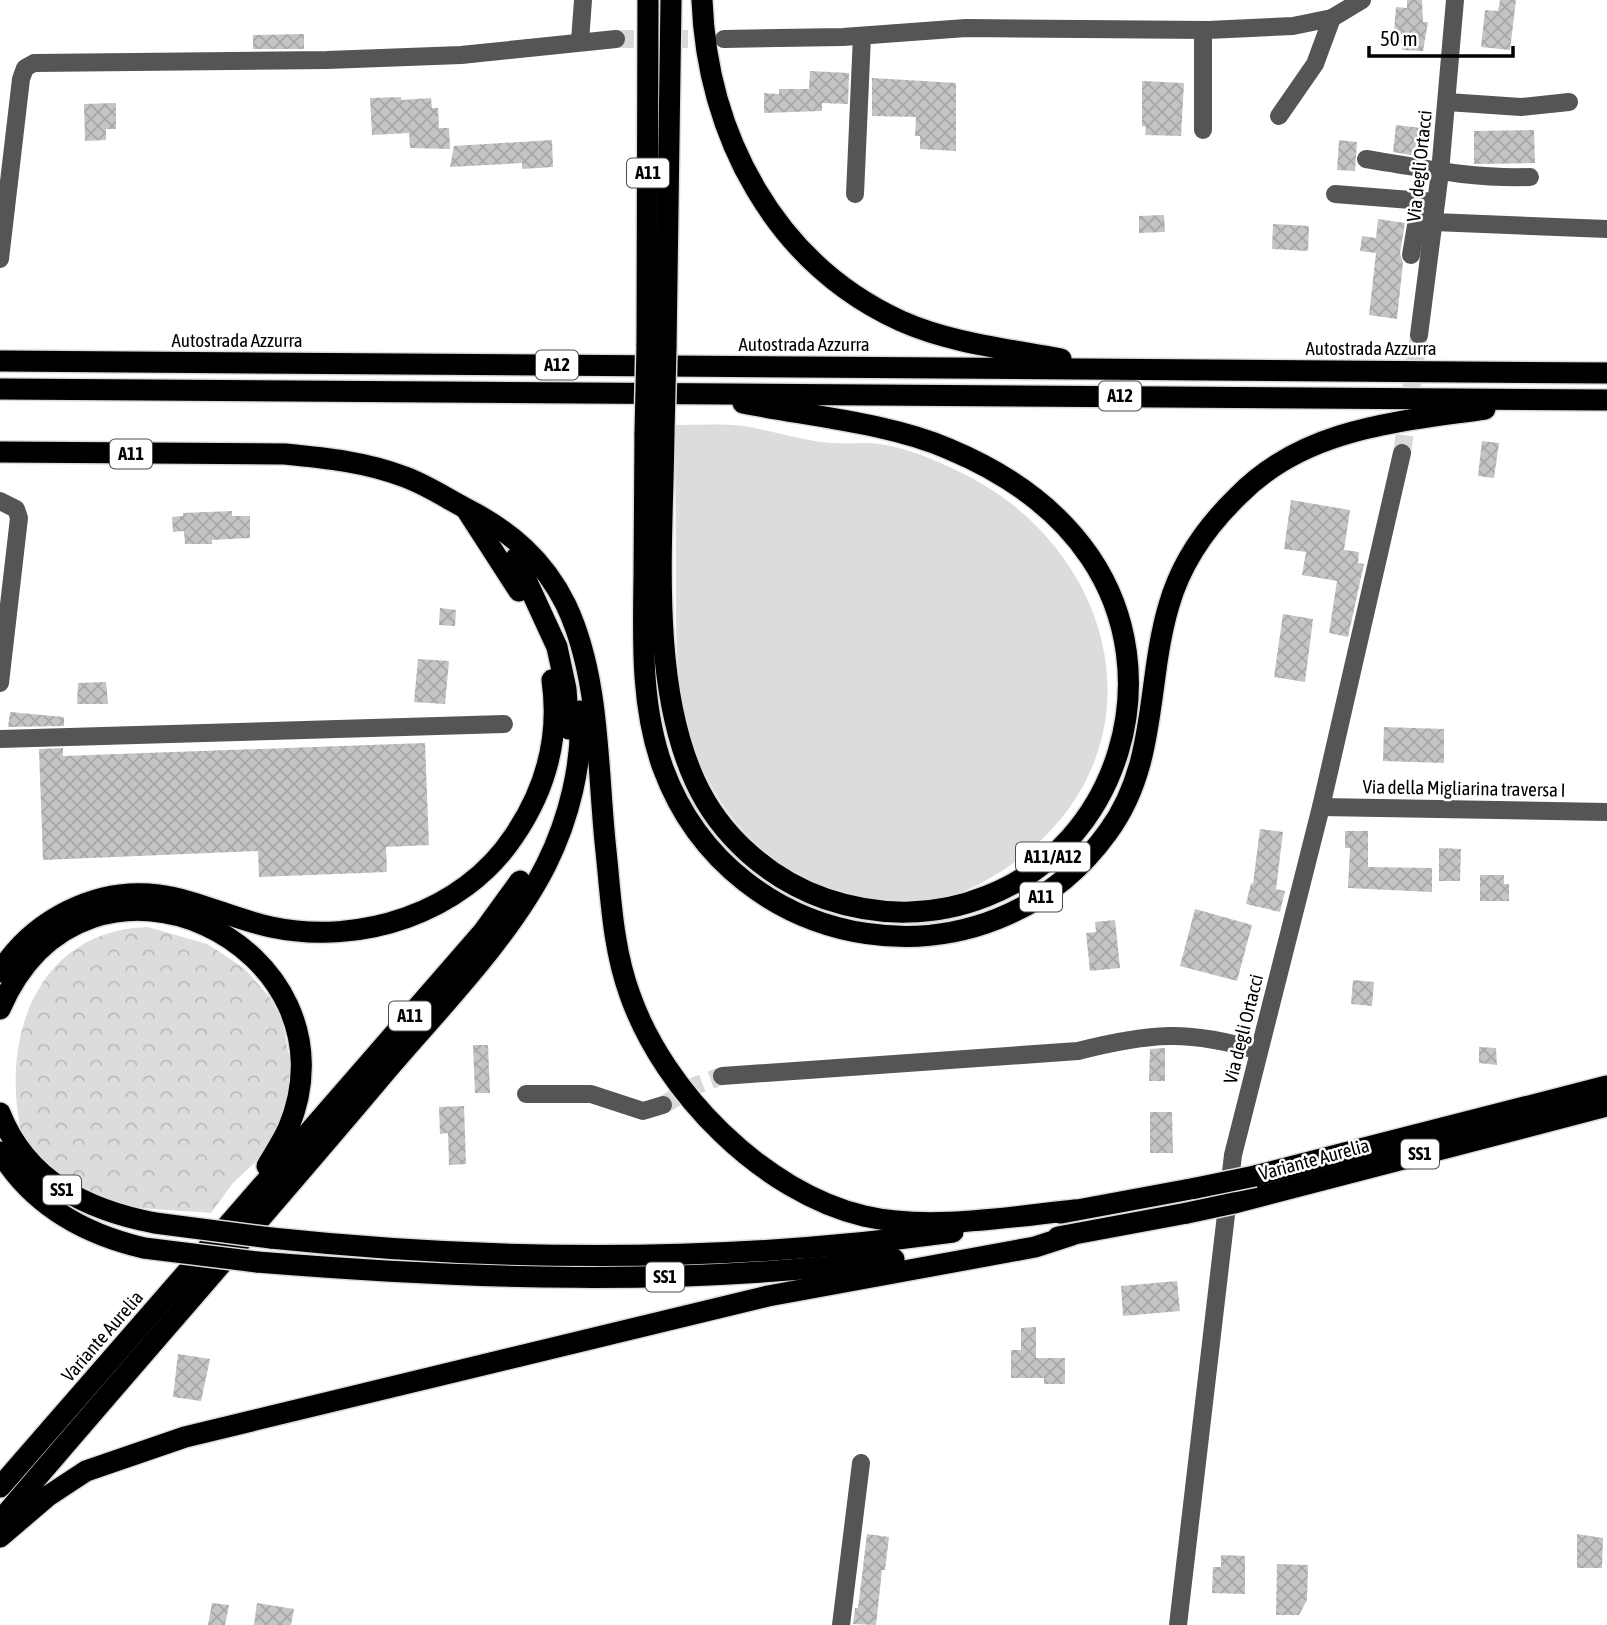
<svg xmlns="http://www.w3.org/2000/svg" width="1607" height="1625" font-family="'Asap Condensed',sans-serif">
  <defs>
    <pattern id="forest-crowns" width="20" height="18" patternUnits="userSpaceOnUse" patternTransform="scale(1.75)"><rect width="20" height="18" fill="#dcdcdc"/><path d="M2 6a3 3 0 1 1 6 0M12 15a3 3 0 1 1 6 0" fill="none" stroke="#bbb"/></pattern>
    <pattern id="building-cross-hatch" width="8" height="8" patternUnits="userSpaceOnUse" patternTransform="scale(1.75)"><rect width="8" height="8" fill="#c4c4c4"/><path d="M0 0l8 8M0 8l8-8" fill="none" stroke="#a7a7a7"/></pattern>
  </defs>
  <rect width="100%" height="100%" fill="#fff"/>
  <path fill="#dcdcdc" d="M675,425c25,0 51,-2 75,2 27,5 54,14 82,16 12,1 25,0 37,0 32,2 65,16 93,30 155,76 205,273 57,386 -32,24 -75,46 -117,47 -16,0 -35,-7 -51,-11 -70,-14 -125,-70 -152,-134 -25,-58 -23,-124 -23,-185 0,-51 -1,-101 -1,-151z"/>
  <path fill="url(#forest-crowns)" d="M148,927l59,17 37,24 28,32 10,20 10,51 -16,72 -43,40 -22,30c-45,-4 -94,-2 -135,-24 -25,-14 -40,-33 -55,-57 -21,-99 19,-202 127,-205z"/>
  <g fill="url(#building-cross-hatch)">
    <path d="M1407,0h15l1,22h5l-5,29 -21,-1 1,-7h-10l3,-36 11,1z"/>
    <path d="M1500,0h16l-6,50 -29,-3 4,-37 13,1z"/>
    <path d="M304,34v15h-51v-14z"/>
    <path d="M810,71l39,2 -1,31 -26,-1v8l-58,2v-20l15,1v-5h30z"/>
    <path d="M872,78l84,5v68l-36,-2v-13h-5l1,-19 -44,-1z"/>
    <path d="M1142,81l42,2 -3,53 -36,-1 1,-8 -4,-1z"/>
    <path d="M401,97v3l30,-2 1,10h6l1,20h10l1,21 -40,-1 -1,-15 -37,2 -2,-37z"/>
    <path d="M116,103v26h-10v11l-21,1 -1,-37z"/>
    <path d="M1396,125l25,3 -4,28 -24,-4z"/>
    <path d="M1534,130l1,33 -61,1v-33z"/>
    <path d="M552,140l1,27 -31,2v-6l-72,4 4,-21z"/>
    <path d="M1339,140l18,2 -2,29 -18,-1z"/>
    <path d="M1164,215l1,17 -26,1v-17z"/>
    <path d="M1378,219l27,4 -5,30 3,10 -6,56 -28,-4 7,-62 -16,-2 2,-15 14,2z"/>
    <path d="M1273,224l36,2 -1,25 -36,-2z"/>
    <path d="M1482,441l17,2 -5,35 -16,-2z"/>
    <path d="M1291,500l59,10 -6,40 15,2 -1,11 6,1 -16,73 -19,-4 8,-52 -35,-6 4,-23 -22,-3z"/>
    <path d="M232,511v5h18v22l-38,2v4h-27l-1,-13 -11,1 -1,-15 11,-1v-3z"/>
    <path d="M440,608l16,2 -1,16 -16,-1z"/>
    <path d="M1283,614l30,5 -8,63 -31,-5z"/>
    <path d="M418,659l31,2 -4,43 -31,-2z"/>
    <path d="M106,682l2,22h-31l1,-21z"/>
    <path d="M10,712l54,5v9l-56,1z"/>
    <path d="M1384,727l60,2v34l-61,-2z"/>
    <path d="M425,743l4,102 -43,2 1,25 -128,5 -1,-26 -215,9 -4,-111 24,-1v8z"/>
    <path d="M1260,829l23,3 -7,57 9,2 -5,21 -34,-8 5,-21 2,1z"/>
    <path d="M1345,831h23v36l64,1v24l-84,-4 2,-40h-5z"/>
    <path d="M1439,848l22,1 -1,32h-21z"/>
    <path d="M1480,875h24v9h5v17h-29z"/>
    <path d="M1195,909l57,16 -15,56 -57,-15z"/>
    <path d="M1115,920l5,48 -30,3 -4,-38 10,-1 -1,-10z"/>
    <path d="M1353,980l21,2 -2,24 -21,-2z"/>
    <path d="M473,1045h15l2,48h-15z"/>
    <path d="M1479,1047l17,1 1,17 -18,-2z"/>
    <path d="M1165,1048v33h-16l1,-32z"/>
    <path d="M464,1106l2,58 -17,1 -1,-32 -8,1 -1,-27z"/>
    <path d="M1150,1112h22l1,41h-23z"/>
    <path d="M1177,1281l3,30 -57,5 -2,-30z"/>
    <path d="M1036,1327v31h29v26h-21v-6h-33v-28h10v-22z"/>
    <path d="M178,1354l32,5 -9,42 -28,-4z"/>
    <path d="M867,1534l22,3 -4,33h-3l-6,55 -23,-1 2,-16h3z"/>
    <path d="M1577,1534l26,4 -1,30h-25z"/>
    <path d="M1221,1555l24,1v38l-33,-1 1,-26h8z"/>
    <path d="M1277,1564l31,1 -1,35 -8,15h-23z"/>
    <path d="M212,1603l17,2 -4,20h-17z"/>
    <path d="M257,1603l37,6 -3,16h-37z"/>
  </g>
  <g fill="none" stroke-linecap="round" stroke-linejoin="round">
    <g stroke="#d9d9d9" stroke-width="18" stroke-dasharray="18 9" stroke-linecap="butt">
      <path d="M616,39h102"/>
      <path d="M1402,453l17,-118"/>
      <path d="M663,1105l34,-20 25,-9"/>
    </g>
    <g stroke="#dbdbdb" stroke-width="24">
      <g id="highway">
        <path d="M702,0c5,134 72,263 199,321 49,22 107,28 160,38"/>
        <path d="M647,346l1,-346"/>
        <path d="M666,347l5,-347"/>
        <path d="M0,361l1607,12"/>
        <path d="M0,389l1607,11"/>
        <path d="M664,432c-1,109 -15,248 31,349 25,55 74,98 131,118 53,18 109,18 161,-3 133,-52 183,-221 103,-339 -34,-50 -86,-85 -141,-108 -60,-26 -141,-33 -206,-46"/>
        <path d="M645,433c0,48 -1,97 -1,146 -1,63 -3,129 19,189 70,190 325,230 445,64 50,-68 38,-150 61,-227 12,-42 38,-79 69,-109 66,-68 159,-74 247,-87"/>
        <path d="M0,452l285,2c41,4 81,8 120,23 22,8 41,21 62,32 43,22 77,51 99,96 35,74 31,166 40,246 5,48 7,98 24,144 34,97 133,197 234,221 64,15 145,1 211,-6"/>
        <path d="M466,509l53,82"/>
        <path d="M516,558l41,89 9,42 3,40"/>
        <path d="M0,972c33,-52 96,-85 158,-77 39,5 75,24 113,32 89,19 192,-14 243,-91 32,-47 46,-100 38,-156"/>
        <path d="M0,1009c87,-200 365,-63 288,120 -6,13 -14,25 -21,37"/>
        <path d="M0,1113c27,68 87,97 155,110"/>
        <path d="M0,1152c33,54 84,82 144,96"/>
        <path d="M1255,1176l352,-90"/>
        <path d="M1234,1203l373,-97"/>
        <path d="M1061,1213l135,-25"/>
        <path d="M1058,1237l129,-24"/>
        <path d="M271,1238c228,24 455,25 682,-6"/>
        <path d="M257,1262c212,17 426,25 637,-3"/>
        <path d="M0,1487l483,-555 37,-51"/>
        <path d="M0,1521c125,-147 252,-291 377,-439 55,-66 130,-140 169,-217 23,-46 37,-102 34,-154"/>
        <path d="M0,1537l48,-41 38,-25 99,-34 583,-141 267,-49 37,-12"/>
      </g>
    </g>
    <g stroke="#555" stroke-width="18">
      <path d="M724,39l119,-2 123,-9 242,2 85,-4 39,-8 30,-18"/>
      <path d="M580,41l3,-41"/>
      <path d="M1447,102l74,5 48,-5"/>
      <path d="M1279,116l36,-52 17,-46"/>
      <path d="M1203,130v-100"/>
      <path d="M1366,159c55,9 107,20 164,18"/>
      <path d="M855,194l7,-158"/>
      <path d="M1335,194l101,8"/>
      <path d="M1434,222l173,7"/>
      <path d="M1411,255l9,-53"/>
      <path d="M0,259l21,-180 4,-11 9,-5 293,-3 134,-5 155,-16"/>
      <path d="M1419,335l21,-163 15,-172"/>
      <path d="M0,501l16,8 3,9 -19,165"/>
      <path d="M0,739l504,-15"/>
      <path d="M1321,807l286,5"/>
      <path d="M722,1076l356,-25c71,-18 110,-22 181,0"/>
      <path d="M526,1094h65l52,17 20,-6"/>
      <path d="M841,1625l20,-162"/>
      <path d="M1178,1625l55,-470 88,-348 81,-354"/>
    </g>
    <use href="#highway" stroke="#000" stroke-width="21"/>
    <g stroke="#dbdbdb" stroke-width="24" stroke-linecap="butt">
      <g id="highway-bridge">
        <path d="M664,432l2,-85"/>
        <path d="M645,433l2,-87"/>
        <path d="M1196,1188l59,-12"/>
        <path d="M1187,1213l47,-10"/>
        <path d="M155,1223l116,15"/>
        <path d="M144,1248l113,14"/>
      </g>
    </g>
    <use href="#highway-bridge" stroke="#000" stroke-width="21"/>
  </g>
  <g text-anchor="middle" stroke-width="5" stroke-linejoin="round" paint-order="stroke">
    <g fill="#fff" stroke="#4c4c4c" stroke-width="2">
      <rect x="627" y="158.5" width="42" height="29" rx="5"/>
      <rect x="536" y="350.5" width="42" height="29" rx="5"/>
      <rect x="1099" y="381.5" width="42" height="29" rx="5"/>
      <rect x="110" y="439.5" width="42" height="29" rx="5"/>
      <rect x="1016" y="842.5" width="74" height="29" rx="5"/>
      <rect x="1020" y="882.5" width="42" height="29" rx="5"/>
      <rect x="389" y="1001.5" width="42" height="29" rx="5"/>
      <rect x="1401" y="1139.5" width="38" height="29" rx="5"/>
      <rect x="43" y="1175.5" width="38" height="29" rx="5"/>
      <rect x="646" y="1262.5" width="38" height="29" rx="5"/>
    </g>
    <g font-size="18" font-weight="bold" fill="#000">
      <text x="648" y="179">A11</text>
      <text x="557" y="371">A12</text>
      <text x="1120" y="402">A12</text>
      <text x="131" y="460">A11</text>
      <text x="1053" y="863">A11/A12</text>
      <text x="1041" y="903">A11</text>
      <text x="410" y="1022">A11</text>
      <text x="1420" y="1160">SS1</text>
      <text x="62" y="1196">SS1</text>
      <text x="665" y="1283">SS1</text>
    </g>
    <g font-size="19" fill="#000" stroke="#fff">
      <text transform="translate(1419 166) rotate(-84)" y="7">Via degli Ortacci</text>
      <text x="237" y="347">Autostrada Azzurra</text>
      <text x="804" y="351">Autostrada Azzurra</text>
      <text x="1371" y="355">Autostrada Azzurra</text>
      <text transform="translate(1464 788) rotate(1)" y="7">Via della Migliarina traversa I</text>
      <text transform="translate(1243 1029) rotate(-76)" y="7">Via degli Ortacci</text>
      <text transform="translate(1314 1159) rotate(-15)" y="7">Variante Aurelia</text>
      <text transform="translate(102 1336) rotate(-49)" y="7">Variante Aurelia</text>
    </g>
  </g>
  <path d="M1369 46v10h144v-10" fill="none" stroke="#000000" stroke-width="3.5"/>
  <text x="1380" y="46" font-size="21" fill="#000000" stroke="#ffffff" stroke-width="5" paint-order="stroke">50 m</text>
</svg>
